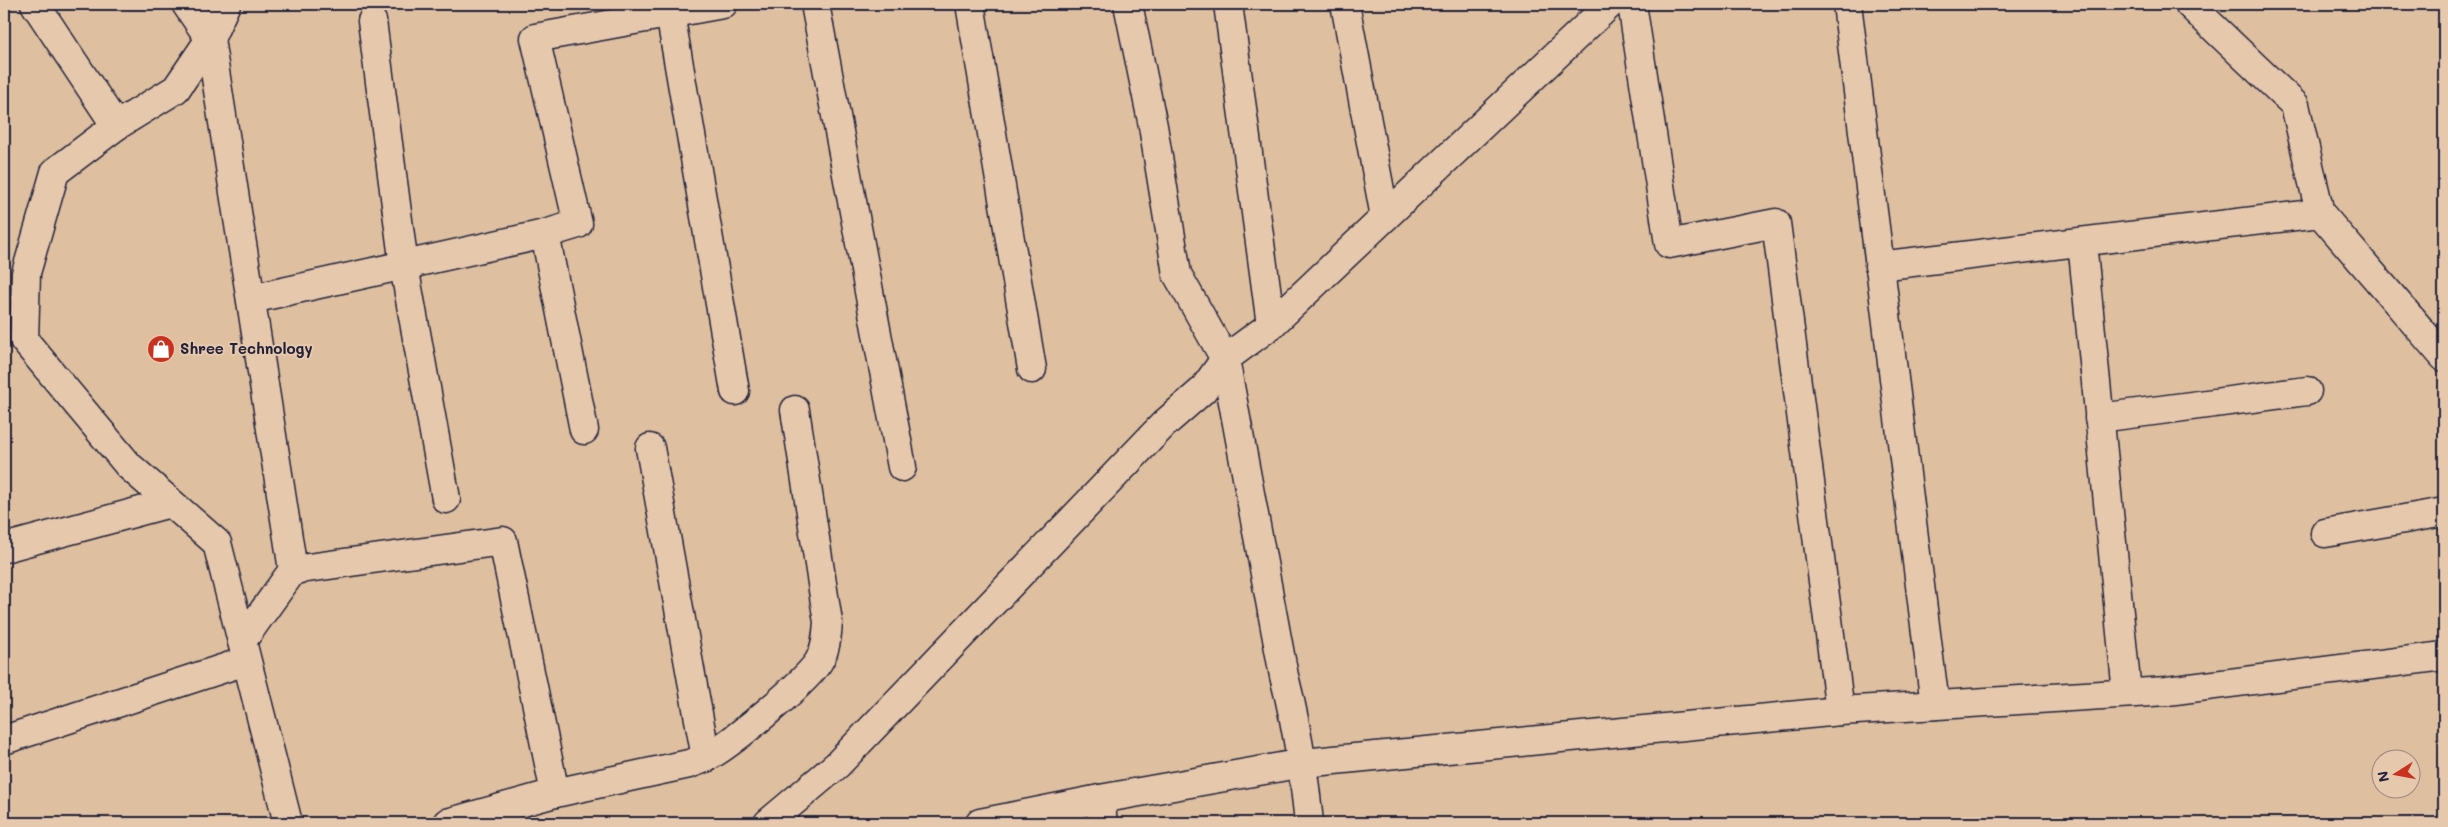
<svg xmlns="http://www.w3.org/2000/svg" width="2448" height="827" font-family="Mali,sans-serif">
  <rect width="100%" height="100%" fill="#dec0a0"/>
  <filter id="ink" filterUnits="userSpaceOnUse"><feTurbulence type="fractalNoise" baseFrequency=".02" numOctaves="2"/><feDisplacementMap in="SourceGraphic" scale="10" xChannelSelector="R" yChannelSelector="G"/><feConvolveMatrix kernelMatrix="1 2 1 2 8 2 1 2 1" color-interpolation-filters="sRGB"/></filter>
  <g filter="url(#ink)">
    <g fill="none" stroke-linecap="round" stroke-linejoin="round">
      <g stroke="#22223b" stroke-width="31">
        <g id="minor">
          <path d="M35,4l81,122"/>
          <path d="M186,4l24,35 83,531 -51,71"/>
          <path d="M226,4l-16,35 -34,50 -60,37 -61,46 -29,101 -2,67 105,126 88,77 71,280"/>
          <path d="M815,4l87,463"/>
          <path d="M970,4l62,365"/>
          <path d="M1128,4l25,122 24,148 48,85 59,317c13,49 20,97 25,147"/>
          <path d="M1228,4l43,321"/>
          <path d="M1345,4l40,213"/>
          <path d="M1632,4l37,240 107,-21 64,488 327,-20 277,-35"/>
          <path d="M1847,4l88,701"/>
          <path d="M2189,4l106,101 25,108"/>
          <path d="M670,13l65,378"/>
          <path d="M372,21l32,245 42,233"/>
          <path d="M545,234l39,196"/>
          <path d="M2082,242l45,451"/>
          <path d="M1879,266l441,-53 124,144"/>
          <path d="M251,299l294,-65 33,-10 -43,-186 188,-34"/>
          <path d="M2099,418l208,-27"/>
          <path d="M650,448l56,310"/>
          <path d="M2325,533l119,-21"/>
          <path d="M4,548l166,-45"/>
          <path d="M293,570l210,-29 52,252 -108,30"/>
          <path d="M4,740l242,-79"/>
          <path d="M555,793l134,-29c6,-2 12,-4 18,-7 21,-11 104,-78 113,-98 6,-11 7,-24 8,-37l-33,-212"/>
          <path d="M768,823l69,-58 327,-341 39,-34 22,-31 46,-34 339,-321"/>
          <path d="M980,823l120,-24"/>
          <path d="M1103,823l-3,-24 203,-36 537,-52"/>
        </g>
      </g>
      <use href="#minor" stroke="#e6c8ad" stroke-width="28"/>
    </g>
  </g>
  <defs>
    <g id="shop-disc" transform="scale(1.4375)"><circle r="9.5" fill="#c8321e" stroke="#e6c8ad"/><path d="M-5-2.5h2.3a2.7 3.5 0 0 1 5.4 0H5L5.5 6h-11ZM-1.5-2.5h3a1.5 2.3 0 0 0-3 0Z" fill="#fff"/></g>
  </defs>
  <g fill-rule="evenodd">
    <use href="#shop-disc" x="161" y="349"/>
  </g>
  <g text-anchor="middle" stroke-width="4" stroke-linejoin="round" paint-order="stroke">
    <g font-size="15" font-weight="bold" fill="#22223b" stroke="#e6c8ad" text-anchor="start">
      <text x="180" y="354">Shree Technology</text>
    </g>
  </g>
  <rect width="2448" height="827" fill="none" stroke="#e6c8ad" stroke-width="20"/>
  <rect x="10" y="10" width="2428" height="807" fill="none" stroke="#22223b" stroke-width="2" filter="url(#ink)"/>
  <g transform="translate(2396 774) rotate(259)"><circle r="24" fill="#e6c8ad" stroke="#98867f"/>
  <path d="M0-4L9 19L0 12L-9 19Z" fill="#c8321e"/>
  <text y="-8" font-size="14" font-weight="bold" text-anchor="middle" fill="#22223b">N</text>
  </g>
</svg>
